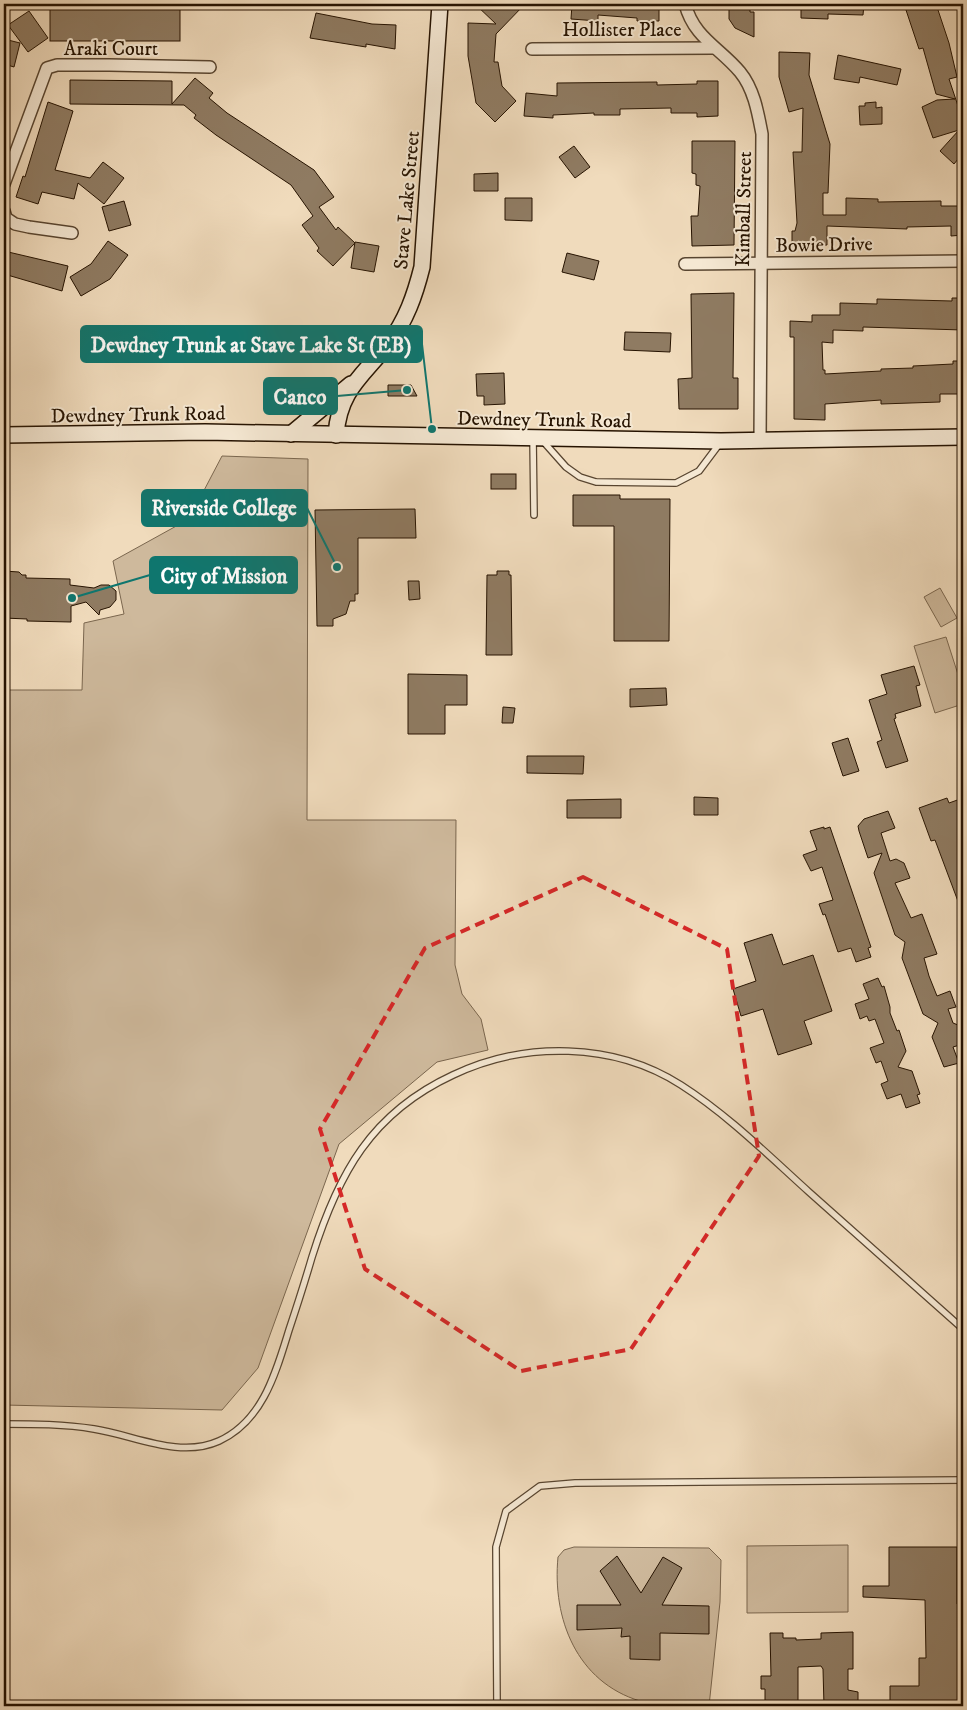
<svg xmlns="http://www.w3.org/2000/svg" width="967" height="1710" font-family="'IM FELL DW Pica',serif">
  <rect width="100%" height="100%" fill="#f0dbbc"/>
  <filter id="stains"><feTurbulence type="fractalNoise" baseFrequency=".004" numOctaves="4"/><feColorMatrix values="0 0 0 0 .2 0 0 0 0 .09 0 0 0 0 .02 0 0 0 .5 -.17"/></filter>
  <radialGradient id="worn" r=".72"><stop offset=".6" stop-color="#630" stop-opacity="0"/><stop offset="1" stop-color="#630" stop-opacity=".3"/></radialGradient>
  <g fill="#ceb99c" stroke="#7a664e">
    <path d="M222,456l86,3 -1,361h149l-1,145 7,29 19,25 7,31 -51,12 -98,82 -81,224 -36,42 -218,-5v-715h78l2,-67 40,-9 -11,-53 76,-42z"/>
    <path d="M940,588l17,30 -16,9 -17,-30z"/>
    <path d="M946,637l17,53v14l-28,9 -21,-67z"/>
    <path d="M848,1545v67l-101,1v-67z"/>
    <path d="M574,1547l135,1 12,12 -1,42 -11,104c-23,0 -47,2 -69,-5 -63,-19 -88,-82 -82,-144l6,-7z"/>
  </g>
  <g fill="#8f7b62" stroke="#261301">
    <path d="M475,4h50l-29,30 -2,28h4l4,24 14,15 -21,21 -19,-19 -8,-47v-33l28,1z"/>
    <path d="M572,4h87v17h-22v-3l-39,-3v6l-27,-2z"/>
    <path d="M801,4h63l-1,11 -35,-1v5l-27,-1z"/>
    <path d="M904,4h32l13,39 8,34 -8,2 14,42v32l-9,11 -14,-13 19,-21 -26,8 -11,-31 15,-7 18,-1 -19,-5 -13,-46 -4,1z"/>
    <path d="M729,7h21v5h4v25l-19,-9 -6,-9z"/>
    <rect x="50" y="9" width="130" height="32"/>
    <path d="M29,11l19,27 -20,14 -20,-27z"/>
    <path d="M316,13l56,11 24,1 -1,24 -29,-5v3l-56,-9z"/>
    <path d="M4,39l16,4 -6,24 -10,-3z"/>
    <path d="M779,52l31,1 -1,22 21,69 -2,49h-5v22h23v-17l32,1v3l63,-1v5h22v29l-12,1v-10l-44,1v2l-80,-3v19l-35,1v-15h3l2,-8 -4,-71h9l1,-44 -14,4 -10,-35z"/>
    <path d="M838,55l63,14 -4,16 -37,-8 -1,6 -25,-4z"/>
    <path d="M195,78l18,15 -4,5 18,15 87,57 20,27 -15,10 17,23 2,-3 17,16 -22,23 -16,-15 2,-3 -17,-23 11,-9 -22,-31 -75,-50 -22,-17 2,-3 -12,-10 -114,-1v-24l102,1v23z"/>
    <path d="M697,81h21v35l-21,1v-4h-26v-5l-51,1v6h-26v-2l-41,2v3l-29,-2 2,-23 31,3v-13l100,-1v3l40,-1z"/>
    <path d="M48,102l25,9 -18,59 35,8 13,-16 21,16 -20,26 -26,-21 -4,16 -32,-7 -4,12 -22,-7 7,-21 2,1z"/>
    <path d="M876,102v6l6,-1v17l-22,1 -1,-19h6v-3z"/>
    <path d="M692,141h43l-1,104 -42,1 -1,-30h7l2,-30 -4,-1v-11l-4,-1z"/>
    <path d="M574,146l16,21 -15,11 -16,-21z"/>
    <path d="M498,173v18h-24v-17z"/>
    <path d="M505,198h27v23l-27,-1z"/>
    <path d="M124,201l7,24 -22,6 -7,-24z"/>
    <path d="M108,241l20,14 -18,24 -29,17 -11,-19 21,-13z"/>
    <path d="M355,242l24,4 -5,26 -23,-4z"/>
    <path d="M4,251l64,15 -6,25 -58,-17z"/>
    <path d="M567,253l32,8 -5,19 -32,-8z"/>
    <path d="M734,293l-1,85h5v31h-59l-1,-30 14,-1 -1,-84z"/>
    <path d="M952,298h11v32l-100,-3v4l-30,-1v13l-11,-1 1,28h2v4l56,-3v-2l32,-1v-2l40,-2v-3h10v33h-23v8l-59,2v-4l-56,4v16l-31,-1v-82h-4v-16l22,1v-7h28v-12l37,1v-5l75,2z"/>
    <path d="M625,332l46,1 -1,19 -46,-2z"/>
    <path d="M504,373l1,31 -21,1v-9h-7l-1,-22z"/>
    <path d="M388,385h23l6,11h-29z"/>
    <rect x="491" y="474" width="25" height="15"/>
    <path d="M573,495h47v4h50l-1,142h-55v-115h-41z"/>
    <path d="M415,509l1,29h-58v56h-3v7h-5l-4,13 -13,5v7h-16l-2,-116z"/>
    <path d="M4,571l15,1 3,3h4v3l44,1v6l24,3 7,-3h8l7,6v9l-6,7 -10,3 -1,5 -13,-13 -15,4v16l-44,-1v-2l-23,-1z"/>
    <path d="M497,571h12v4h2l1,80h-26l1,-80h10z"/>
    <path d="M408,581h11l1,18 -11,1z"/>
    <path d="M914,666l6,19 -4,1 5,20 -26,8 1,4 -2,1 14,42 -22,7 -9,-26 5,-2 -13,-40 18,-6 -6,-19z"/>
    <path d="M408,674l59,1v30h-22v29h-37z"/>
    <path d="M666,688l1,17 -37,2v-18z"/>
    <path d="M503,707l12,1 -2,15h-11z"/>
    <path d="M848,738l11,33 -16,5 -11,-33z"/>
    <path d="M527,756h57l-1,18 -56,-1z"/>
    <path d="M694,797l24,1v17h-24z"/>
    <path d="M947,798l2,5 14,-5 -1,114 -27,-72 -4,1 -12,-33z"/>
    <path d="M621,799v19h-54v-18z"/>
    <path d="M888,811l7,17 -14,5 9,28 6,-2 8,4 6,15 -15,5 16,35 11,-4 15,40 -13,4 5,18 8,20 13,-5 6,16 -8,2 5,14 10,4v17l-10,3 6,16 -15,4 -12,-30 6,-14 -15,-9 -21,-56 3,-16 -10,-7 -21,-62 8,-20 -14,5 -9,-27 -1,-5 6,-7z"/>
    <path d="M824,827v2l6,-2 41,120 -3,1 3,9 -15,5 -5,-14 -13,4 -13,-38 -2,1 -4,-11 14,-4 -11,-33 -11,4 -8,-16 14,-5 -7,-19z"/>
    <path d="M772,934l11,31 30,-10 19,56 -28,10 8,23 -34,11 -15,-46 -22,7 -8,-27 23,-8 -12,-38z"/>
    <path d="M878,978l4,9 2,-1 6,21v6l7,18 2,-1 7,21 -8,16 14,4 8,23 -3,1 3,8 -14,5 -5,-14 -14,5 -6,-15 7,-3 -7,-20 -5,2 -6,-15 14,-5 -9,-24 -6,2 -2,-5 -7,3 -5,-15 14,-5 -6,-15z"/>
    <path d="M889,1547h68v57h6v102h-73v-20h29v-28h7l-1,-58 -62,-3v-11h26z"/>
    <path d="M617,1556l24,37 22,-36 19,11 -20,37 47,1v28l-49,-1v27l-30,-1v-23l-9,1 1,-9 -45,2v-25h44l-21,-34z"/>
    <path d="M853,1632v37h-5v21l10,2v14h-34l-1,-37 -2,-3 -23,1v39h-33v-17h-4v-13h10l-1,-43h13v5h13v2l25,-1v-6z"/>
  </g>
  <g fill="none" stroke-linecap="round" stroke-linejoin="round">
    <g stroke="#584530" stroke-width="8">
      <g id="lane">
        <path d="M533,438l1,77"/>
        <path d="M542,440l24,27 14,10 16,5 80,1 23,-12 21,-28"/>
        <path d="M4,1424c30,0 60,0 90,5 40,6 85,30 125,12 44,-20 57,-69 70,-111 8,-24 16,-49 23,-73 26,-83 59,-144 141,-182 71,-34 161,-33 228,10 47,30 87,70 128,107 52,46 103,92 154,137"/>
        <path d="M497,1706l-1,-159 10,-36 34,-25 35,-3 388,-3"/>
      </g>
    </g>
    <g stroke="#584530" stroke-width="14">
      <g id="street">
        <path d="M685,4c9,34 34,43 55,68 14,17 18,41 22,62l-2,307"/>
        <path d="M532,49l181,-1"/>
        <path d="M4,184l43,-116 10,-3h52l101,2"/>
        <path d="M4,211l2,7 9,6 14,3 43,6"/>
        <path d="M685,264l278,-3"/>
      </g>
    </g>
    <g stroke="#261301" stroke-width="18">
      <g id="secondary">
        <path d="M291,434l60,-50"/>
        <path d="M4,435l201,-3 516,9 242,-4"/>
        <path d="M336,435c3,-45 27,-59 52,-91 18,-23 27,-49 34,-77l18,-263"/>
      </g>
    </g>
    <use href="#lane" stroke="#f5e8d3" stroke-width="5.5"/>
    <use href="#street" stroke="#f5e8d3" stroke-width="11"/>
    <use href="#secondary" stroke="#f5e8d3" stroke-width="15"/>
  </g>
  <path fill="none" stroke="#d62828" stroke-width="4" stroke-dasharray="10 6" stroke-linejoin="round" d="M583,877l144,72 32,207 -128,193 -110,22 -156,-102 -45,-140 105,-181z"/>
  <g text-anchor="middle" stroke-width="4" stroke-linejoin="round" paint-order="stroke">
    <g font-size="20" fill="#261301" stroke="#f5e8d3">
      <text x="622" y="36">Hollister Place</text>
      <text x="111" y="55">Araki Court</text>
      <text transform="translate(406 200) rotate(-85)" y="7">Stave Lake Street</text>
      <text transform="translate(743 209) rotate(-89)" y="7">Kimball Street</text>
      <text transform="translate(824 244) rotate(-1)" y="7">Bowie Drive</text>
      <text transform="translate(138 414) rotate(-1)" y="7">Dewdney Trunk Road</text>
      <text transform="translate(544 419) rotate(1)" y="7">Dewdney Trunk Road</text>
    </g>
  </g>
  <path fill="none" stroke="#0f766e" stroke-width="2" d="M432 429L422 344M407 390L337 396M337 567L307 508M72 598L150 575"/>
  <g fill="#0f766e" stroke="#f5e8d3" stroke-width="2">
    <circle cx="432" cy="429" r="5"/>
    <circle cx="407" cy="390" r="5"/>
    <circle cx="337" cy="567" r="5"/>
    <circle cx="72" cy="598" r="5"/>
  </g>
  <g fill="#0f766e" stroke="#0f766e" stroke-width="2">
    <rect x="81" y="326" width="341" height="36" rx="5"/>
    <rect x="264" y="378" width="73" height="36" rx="5"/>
    <rect x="142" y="490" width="165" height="36" rx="5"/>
    <rect x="150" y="557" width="147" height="36" rx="5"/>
  </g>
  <g font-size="21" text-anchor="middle" font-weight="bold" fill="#fff">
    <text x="251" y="352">Dewdney Trunk at Stave Lake St (EB)</text>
    <text x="300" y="404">Canco</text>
    <text x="224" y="515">Riverside College</text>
    <text x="224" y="583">City of Mission</text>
  </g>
  <rect width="967" height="1710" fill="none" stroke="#f0dbbc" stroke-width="20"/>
  <rect x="5" y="5" width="957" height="1700" fill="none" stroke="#261301" stroke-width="2.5"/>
  <rect x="10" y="10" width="947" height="1690" fill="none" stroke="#261301"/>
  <rect width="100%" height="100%" filter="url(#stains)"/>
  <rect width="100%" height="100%" fill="url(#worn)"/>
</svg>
